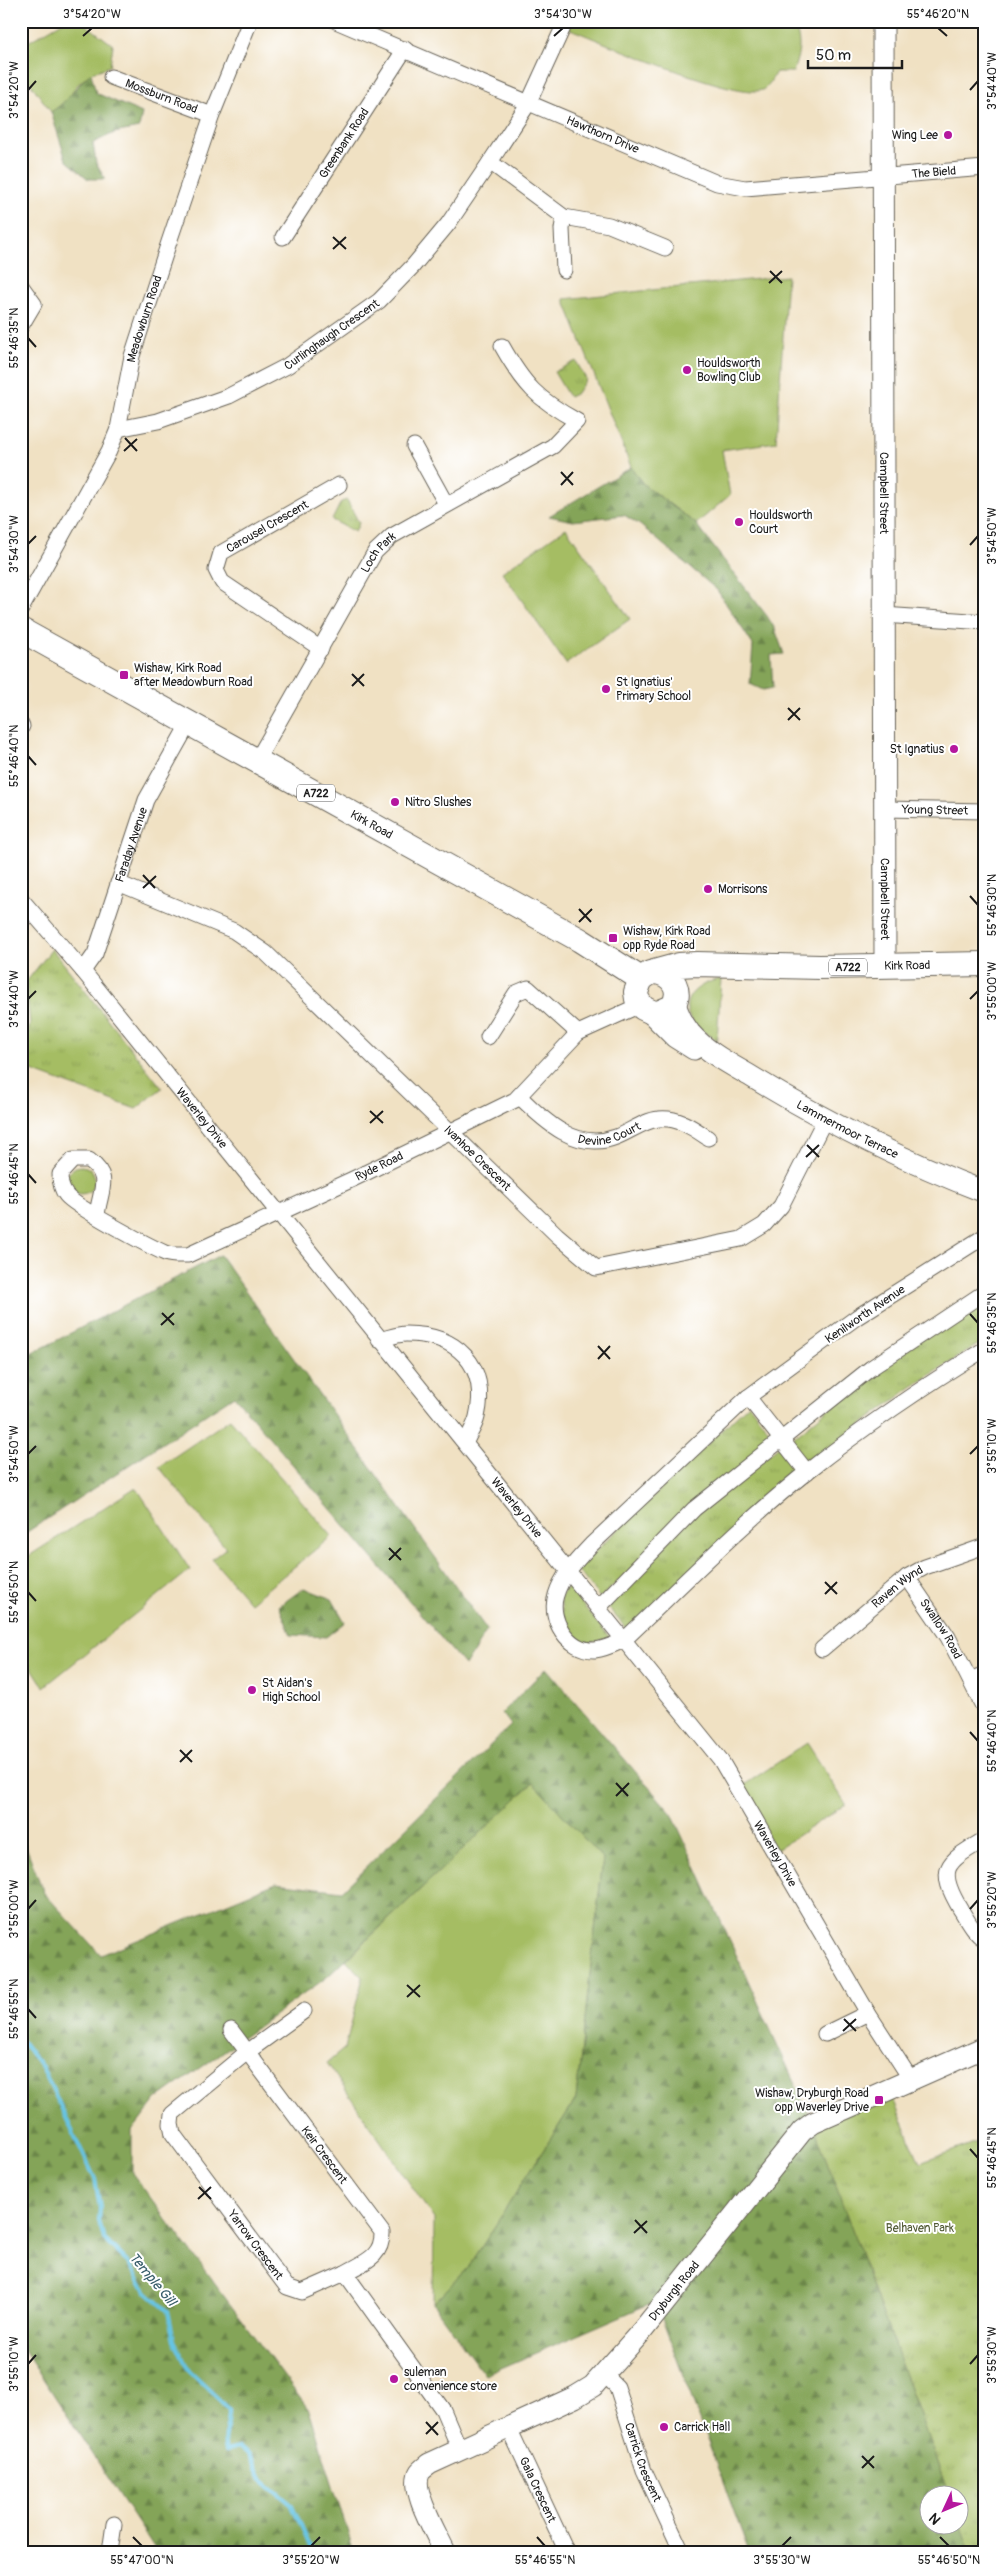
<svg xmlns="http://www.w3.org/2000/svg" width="1006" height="2573" font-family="Pangolin,sans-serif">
  <defs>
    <pattern id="forest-firs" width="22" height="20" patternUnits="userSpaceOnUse" patternTransform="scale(1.25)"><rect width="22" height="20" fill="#84a459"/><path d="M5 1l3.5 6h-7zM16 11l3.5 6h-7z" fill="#6b8549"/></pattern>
    <pattern id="park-tufts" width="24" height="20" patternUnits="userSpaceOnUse" patternTransform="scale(1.25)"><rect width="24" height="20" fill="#a5bd63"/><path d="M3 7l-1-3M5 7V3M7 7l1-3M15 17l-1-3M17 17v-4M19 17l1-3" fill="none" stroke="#8da255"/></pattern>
  </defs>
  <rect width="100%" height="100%" fill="#fff"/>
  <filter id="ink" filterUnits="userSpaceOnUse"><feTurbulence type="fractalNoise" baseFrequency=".02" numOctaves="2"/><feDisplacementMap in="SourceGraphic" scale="10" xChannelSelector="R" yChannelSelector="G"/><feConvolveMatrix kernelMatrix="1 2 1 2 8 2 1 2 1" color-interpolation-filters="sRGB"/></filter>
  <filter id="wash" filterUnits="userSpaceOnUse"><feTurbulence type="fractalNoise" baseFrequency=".0096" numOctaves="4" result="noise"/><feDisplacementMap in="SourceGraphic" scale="20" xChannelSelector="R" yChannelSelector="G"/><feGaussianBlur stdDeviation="1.12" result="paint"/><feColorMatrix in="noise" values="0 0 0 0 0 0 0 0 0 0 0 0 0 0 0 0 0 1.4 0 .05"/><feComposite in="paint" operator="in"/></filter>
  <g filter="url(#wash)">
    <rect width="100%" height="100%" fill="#f0e1c3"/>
    <g fill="#a5bd63" stroke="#606c40">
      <path d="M64,21h17l32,24 -3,21 -19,7 -15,13 -10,17 -15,9 -30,-42v-24z"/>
      <path d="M551,21h242c9,22 7,30 0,51h-17c-4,6 -7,15 -14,18 -28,10 -176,-55 -211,-69z"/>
      <path d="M787,276l-11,166 -54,8 8,45 -34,29 -53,-40 -12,-17 -67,-168z"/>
      <path d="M566,528l64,91 -64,45 -64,-92z"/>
      <path d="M721,979l-4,61c-11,-6 -25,-14 -29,-26 -7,-20 17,-33 33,-35z"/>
      <circle cx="81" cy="1180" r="14"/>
      <path d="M230,1419l102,117 -82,67 -38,-44 14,-11 -67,-81z"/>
      <path d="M136,1487l54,83 -146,117 -23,-36v-90z"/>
      <path d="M568,1587l42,51 -24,6 -22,-18 -4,-30z"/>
      <path d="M807,1743l39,61 -72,47 -36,-62z"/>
      <path d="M533,1782l70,77 -27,240 -106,166 -37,39 1,-85 -107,-156 18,-15 18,-71 -17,-17z"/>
    </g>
    <g fill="url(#forest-firs)" stroke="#50603a">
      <path d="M91,73l5,20 46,20 -3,15 -25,5 -21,10 3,20 9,16h-17l-22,-19 -15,-48c17,-11 24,-25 40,-39z"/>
      <path d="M631,467l12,17 53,40 71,92 8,13 9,25 -13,1 2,33 -10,2 -13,-6 3,-39 -36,-55 -77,-65 -16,-10 -51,6 -24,-5z"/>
      <path d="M220,1255l267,375 -22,36 -231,-270 -213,140v-177z"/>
      <path d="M304,1588l28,11 13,23 -19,15 -35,-2 -12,-29z"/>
      <path d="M546,1668l126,146 141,309 136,372 -21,1v30h30l1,-6 11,32h-221l-90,-241 -10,-7 -164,71 -52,-71 37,-39 106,-166 27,-240 -70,-76 -207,195 -170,122 -24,31v42l177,237 45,142h-197l-136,-207v-511l23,59 57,62 175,-72 66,8 169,-166 -9,-12z"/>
    </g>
    <g fill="url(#park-tufts)" stroke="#606c40">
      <path d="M576,361l10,18 -9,14 -8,4 -15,-25z"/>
      <path d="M347,500l12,23 -4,9 -23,-12 9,-18z"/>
      <path d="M52,949l110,139 -26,21 -115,-42 9,-43 -4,-42z"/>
      <path d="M985,1297v43l-73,47 -105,78 -19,-23 86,-71z"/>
      <path d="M749,1404l26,35 -175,159 -23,-29z"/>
      <path d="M779,1446l21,26 -172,159 -22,-26 91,-93z"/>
      <path d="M889,2089l31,74 65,-24v413h-15l-11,-32 -1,-24 -9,-1 -136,-372z"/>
    </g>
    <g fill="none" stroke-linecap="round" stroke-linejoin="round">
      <path stroke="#66c4e4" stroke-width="4" d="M21,2040l21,27 53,112 5,29 -1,13 5,18 22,21 21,32 21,19 6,29 15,31 40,38c1,20 -8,23 -3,42l13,-3 9,5 13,26 31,26 21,47"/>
    </g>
  </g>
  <g filter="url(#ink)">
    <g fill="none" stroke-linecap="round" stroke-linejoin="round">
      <g stroke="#666156" stroke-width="17">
        <g id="street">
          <path id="s1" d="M336,21l381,162 28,5 240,-20"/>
          <path id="s2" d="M111,77l101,38"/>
          <path d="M490,162l74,55 45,8 56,23"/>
          <path id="s3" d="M283,237l122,-188"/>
          <path d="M564,270l-2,-41 2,-12"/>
          <path d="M21,286l13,18 -13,22"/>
          <path id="s4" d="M118,429l40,-8 71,-25 58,-30 92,-65 34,-35 35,-42 42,-62 38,-58 38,-83"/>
          <path d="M414,446l32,58"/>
          <path id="s5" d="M21,609l88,-158 9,-22 14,-73 37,-114 43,-127 38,-94"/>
          <path d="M883,615l102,7"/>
          <path id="s6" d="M321,649l-99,-67 -6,-12 5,-17 118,-68"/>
          <path d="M21,728l1,-2"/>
          <path id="s7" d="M257,760l118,-208 17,-16 161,-90 24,-25c-40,-22 -53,-36 -75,-75"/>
          <path id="s8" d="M885,809l100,2"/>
          <path id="s9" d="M118,883l116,48 32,22 291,282 39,33 145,-29 23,-14 17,-19 44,-87"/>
          <path id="s10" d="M21,899l62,72 637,788 148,254 42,65"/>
          <path id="s11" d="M83,971l12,-17 51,-154 43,-77"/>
          <path d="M488,1037l28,-44 12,-5 50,45"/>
          <path id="s12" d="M519,1096c26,26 58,56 97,41 13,-5 29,-17 43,-18 19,-2 34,9 49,19"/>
          <path id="s13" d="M97,1216c2,-25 16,-38 -8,-56h-16l-13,14c0,7 1,15 6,21 9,12 83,51 99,58 8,3 15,2 23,2l165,-76 162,-79 63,-67 62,-28"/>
          <path d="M985,1236l-128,81 -109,80 -157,148c-14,15 -29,30 -35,50 -8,24 12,56 39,55 10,-1 20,-6 29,-10 59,-56 119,-117 184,-169 56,-44 116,-85 177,-122"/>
          <path d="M379,1340c9,-2 18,-6 27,-6 51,0 83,31 71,83 -2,9 -8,17 -11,25"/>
          <path d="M748,1397l59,75"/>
          <path id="s14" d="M907,1577l41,60 37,73"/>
          <path d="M598,1608l96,-99 177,-141 114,-76"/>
          <path id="s15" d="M822,1649l85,-72 18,-10 60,-21"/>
          <path d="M970,1680l15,-6"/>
          <path d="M985,1839c-38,23 -50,28 -24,71 7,11 12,22 24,30"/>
          <path id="s16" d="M304,2011l-58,42 -74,61 -1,10 2,10 114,153 15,5 43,-19 98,137 17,40"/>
          <path id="s17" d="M231,2030l151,202c1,25 -18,30 -37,41"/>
          <path d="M825,2034l43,-21"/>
          <path id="s18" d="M604,2374l13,13 27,84 38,81"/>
          <path id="s19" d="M509,2428l58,124"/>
          <path d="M110,2552l4,-28"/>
        </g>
      </g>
      <g stroke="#666156" stroke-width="23">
        <g id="secondary">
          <path id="s20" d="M883,21l2,944"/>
          <path id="s21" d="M675,1003c3,11 8,21 15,30 16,19 42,32 62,44 74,45 152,84 233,115"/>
          <path d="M651,1013l24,24 19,12"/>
          <path id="s22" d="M445,2552c-8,-18 -36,-63 -25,-80 2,-3 7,-6 9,-8l146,-67 18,-11 49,-55 160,-200 11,-8 172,-76"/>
        </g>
      </g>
      <g stroke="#666156" stroke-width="26">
        <g id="primary">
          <path id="s23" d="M21,630l559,310 61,39"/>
          <path id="s24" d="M655,972c19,2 28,20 17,35l-16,7 -13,-6 -6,-9 -1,-7 5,-13 9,-6 29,-8 18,-1 123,3 165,-3"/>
        </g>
      </g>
      <use href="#street" stroke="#fff" stroke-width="15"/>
      <use href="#secondary" stroke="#fff" stroke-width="21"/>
      <use href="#primary" stroke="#fff" stroke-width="24"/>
    </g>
  </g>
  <path fill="none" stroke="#1c1c1c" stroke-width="2" d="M938,28l9,8M83,36l9,-8M554,36l9,-8M28,90l8,-9M970,90l8,-9M333,237l13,12M333,249l13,-12M770,271l12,12M769,283l13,-12M28,338l8,9M125,438l12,13M124,451l13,-12M561,472l12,13M561,485l12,-13M28,544l8,-8M970,545l8,-9M352,674l12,12M352,686l12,-12M788,708l12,12M788,720l12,-12M28,756l8,9M143,875l12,13M143,888l13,-12M970,896l8,9M579,909l12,13M579,922l13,-13M28,999l8,-8M970,999l8,-8M370,1111l13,12M370,1123l13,-12M807,1145l12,12M806,1157l13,-12M28,1174l8,9M162,1313l12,12M970,1314l8,9M161,1325l13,-12M598,1346l12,13M598,1359l12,-13M28,1454l8,-8M970,1454l8,-8M389,1548l12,12M389,1560l12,-12M825,1582l12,12M28,1592l8,9M825,1594l12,-12M970,1732l8,9M180,1750l12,12M180,1762l12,-12M616,1783l12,13M616,1796l13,-13M28,1909l8,-9M970,1909l8,-9M407,1985l13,12M407,1997l13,-12M28,2009l8,9M844,2019l12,12M843,2031l13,-12M970,2149l8,9M199,2187l12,12M198,2199l13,-12M635,2220l12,13M634,2233l13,-12M28,2364l8,-9M970,2364l8,-9M426,2422l12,13M426,2434l12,-12M862,2456l12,12M862,2468l12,-12M133,2537l9,9M537,2537l8,9M940,2537l9,9M311,2546l9,-9M782,2546l9,-9"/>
  <g fill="#b5179e" stroke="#fff" stroke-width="2">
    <circle cx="948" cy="135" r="5"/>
    <circle cx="687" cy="370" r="5"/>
    <circle cx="739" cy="522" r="5"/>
    <rect x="119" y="670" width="10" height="10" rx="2.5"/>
    <circle cx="606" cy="689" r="5"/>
    <circle cx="954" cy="749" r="5"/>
    <circle cx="395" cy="802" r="5"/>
    <circle cx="708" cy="889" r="5"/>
    <rect x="608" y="933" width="10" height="10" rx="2.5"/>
    <circle cx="252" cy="1690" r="5"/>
    <rect x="874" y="2095" width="10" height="10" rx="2.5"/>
    <circle cx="394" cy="2379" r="5"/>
    <circle cx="664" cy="2427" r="5"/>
  </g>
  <g text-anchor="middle" stroke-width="4" stroke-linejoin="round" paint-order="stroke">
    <g fill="#fff" stroke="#606060" stroke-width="1">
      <rect x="297" y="784.5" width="38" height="17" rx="4"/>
      <rect x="829" y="958.5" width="38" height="17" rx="4"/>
    </g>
    <g font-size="11" font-weight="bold" fill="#1c1c1c">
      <text x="316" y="797">A722</text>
      <text x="848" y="971">A722</text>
    </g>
    <g font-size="12" fill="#1c1c1c" stroke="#fff">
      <text dy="4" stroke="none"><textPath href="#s2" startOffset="54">Mossburn Road</textPath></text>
      <text dy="4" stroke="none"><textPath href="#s1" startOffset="290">Hawthorn Drive</textPath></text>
      <text dy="4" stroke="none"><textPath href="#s3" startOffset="112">Greenbank Road</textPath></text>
      <text dy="4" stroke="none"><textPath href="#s1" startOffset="632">The Bield</textPath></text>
      <text dy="4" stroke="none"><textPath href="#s5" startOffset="318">Meadowburn Road</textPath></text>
      <text dy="4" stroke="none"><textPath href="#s4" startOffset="236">Curlinghaugh Crescent</textPath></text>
      <text dy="4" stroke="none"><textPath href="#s20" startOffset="472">Campbell Street</textPath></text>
      <text dy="4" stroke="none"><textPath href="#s6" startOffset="204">Carousel Crescent</textPath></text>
      <text dy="4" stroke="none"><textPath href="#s7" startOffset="241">Loch Park</textPath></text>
      <text dy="4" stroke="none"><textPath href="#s8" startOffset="50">Young Street</textPath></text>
      <text dy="4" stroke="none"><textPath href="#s23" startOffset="401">Kirk Road</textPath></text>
      <text dy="4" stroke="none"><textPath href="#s11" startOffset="136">Faraday Avenue</textPath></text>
      <text dy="4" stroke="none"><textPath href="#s20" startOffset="878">Campbell Street</textPath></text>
      <text dy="4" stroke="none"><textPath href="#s24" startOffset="381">Kirk Road</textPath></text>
      <text dy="4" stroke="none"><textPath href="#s10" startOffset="284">Waverley Drive</textPath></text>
      <text dy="4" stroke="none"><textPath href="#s21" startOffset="219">Lammermoor Terrace</textPath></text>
      <text dy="4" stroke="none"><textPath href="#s12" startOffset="106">Devine Court</textPath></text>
      <text dy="4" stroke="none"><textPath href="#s9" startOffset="459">Ivanhoe Crescent</textPath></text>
      <text dy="4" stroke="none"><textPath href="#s13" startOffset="468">Ryde Road</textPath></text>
      <text transform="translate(865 1314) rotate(-34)" y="4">Kenilworth Avenue</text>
      <text dy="4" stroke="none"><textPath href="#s10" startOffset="785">Waverley Drive</textPath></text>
      <text dy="4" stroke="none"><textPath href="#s15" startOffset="98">Raven Wynd</textPath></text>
      <text dy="4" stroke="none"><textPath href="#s14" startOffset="62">Swallow Road</textPath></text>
      <text dy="4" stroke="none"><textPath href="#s10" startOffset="1218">Waverley Drive</textPath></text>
      <text dy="4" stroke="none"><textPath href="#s17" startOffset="156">Keir Crescent</textPath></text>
      <text dy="4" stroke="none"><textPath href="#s16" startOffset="326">Yarrow Crescent</textPath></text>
      <text dy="4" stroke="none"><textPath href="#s22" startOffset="405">Dryburgh Road</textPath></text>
      <text dy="4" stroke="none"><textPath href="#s18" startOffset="98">Carrick Crescent</textPath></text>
      <text dy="4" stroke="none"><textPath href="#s19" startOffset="68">Gala Crescent</textPath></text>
    </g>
    <g font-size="12" fill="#1c1c1c" stroke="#fff" text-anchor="start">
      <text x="938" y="139" text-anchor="end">Wing Lee</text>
      <text x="697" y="367">Houldsworth<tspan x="697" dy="14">Bowling Club</tspan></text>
      <text x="749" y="519">Houldsworth<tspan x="749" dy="14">Court</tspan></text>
      <text x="134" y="672">Wishaw, Kirk Road<tspan x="134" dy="14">after Meadowburn Road</tspan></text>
      <text x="616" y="686">St Ignatius'<tspan x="616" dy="14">Primary School</tspan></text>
      <text x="944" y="753" text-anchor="end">St Ignatius</text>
      <text x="405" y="806">Nitro Slushes</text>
      <text x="718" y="893">Morrisons</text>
      <text x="623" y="935">Wishaw, Kirk Road<tspan x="623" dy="14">opp Ryde Road</tspan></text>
      <text x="262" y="1687">St Aidan's<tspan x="262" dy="14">High School</tspan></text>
      <text x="869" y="2097" text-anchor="end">Wishaw, Dryburgh Road<tspan x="869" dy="14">opp Waverley Drive</tspan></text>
      <text x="404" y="2376">suleman<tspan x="404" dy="14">convenience store</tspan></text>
      <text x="674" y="2431">Carrick Hall</text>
    </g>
    <g font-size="12" fill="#535c38" stroke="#fff">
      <text x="920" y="2232">Belhaven Park</text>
    </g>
    <g font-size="14" font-style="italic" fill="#3a5f6c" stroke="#fff">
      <text transform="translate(153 2279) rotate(50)" y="5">Temple Gill</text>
    </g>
  </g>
  <rect width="1006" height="2573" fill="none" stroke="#fff" stroke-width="55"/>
  <g transform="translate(944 2510) rotate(226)"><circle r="24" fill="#ffffff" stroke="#a4a4a4"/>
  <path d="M0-4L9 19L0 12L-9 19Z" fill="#b5179e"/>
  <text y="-8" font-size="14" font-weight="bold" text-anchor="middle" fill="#1c1c1c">N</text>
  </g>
  <path d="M808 60v8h94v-8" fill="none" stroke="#1c1c1c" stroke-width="2.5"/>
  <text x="816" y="60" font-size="15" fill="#1c1c1c" stroke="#ffffff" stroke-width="4" paint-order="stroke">50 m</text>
  <rect x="28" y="28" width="950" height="2518" fill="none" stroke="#1c1c1c" stroke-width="2"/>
  <g font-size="12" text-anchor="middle" fill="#1c1c1c">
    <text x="92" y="18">3°54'20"W</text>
    <text x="563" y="18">3°54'30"W</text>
    <text x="938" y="18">55°46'20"N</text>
    <text transform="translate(992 81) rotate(-90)" y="4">3°54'40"W</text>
    <text transform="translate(14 90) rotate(-90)" y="4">3°54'20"W</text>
    <text transform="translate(14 338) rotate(-90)" y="4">55°46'35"N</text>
    <text transform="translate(992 536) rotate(-90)" y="4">3°54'50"W</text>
    <text transform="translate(14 544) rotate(-90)" y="4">3°54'30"W</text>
    <text transform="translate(14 756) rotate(-90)" y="4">55°46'40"N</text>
    <text transform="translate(992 905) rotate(-90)" y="4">55°46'30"N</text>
    <text transform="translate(992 991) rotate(-90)" y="4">3°55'00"W</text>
    <text transform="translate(14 999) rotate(-90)" y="4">3°54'40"W</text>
    <text transform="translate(14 1174) rotate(-90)" y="4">55°46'45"N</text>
    <text transform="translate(992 1323) rotate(-90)" y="4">55°46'35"N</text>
    <text transform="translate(992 1446) rotate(-90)" y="4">3°55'10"W</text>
    <text transform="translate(14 1454) rotate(-90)" y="4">3°54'50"W</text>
    <text transform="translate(14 1592) rotate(-90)" y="4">55°46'50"N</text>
    <text transform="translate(992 1741) rotate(-90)" y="4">55°46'40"N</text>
    <text transform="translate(992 1900) rotate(-90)" y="4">3°55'20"W</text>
    <text transform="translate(14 1909) rotate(-90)" y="4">3°55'00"W</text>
    <text transform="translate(14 2009) rotate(-90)" y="4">55°46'55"N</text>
    <text transform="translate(992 2158) rotate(-90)" y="4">55°46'45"N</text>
    <text transform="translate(992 2355) rotate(-90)" y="4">3°55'30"W</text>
    <text transform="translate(14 2364) rotate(-90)" y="4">3°55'10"W</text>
    <text x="142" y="2564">55°47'00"N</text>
    <text x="311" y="2564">3°55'20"W</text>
    <text x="545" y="2564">55°46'55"N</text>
    <text x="782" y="2564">3°55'30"W</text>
    <text x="949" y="2564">55°46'50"N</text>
  </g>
</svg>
